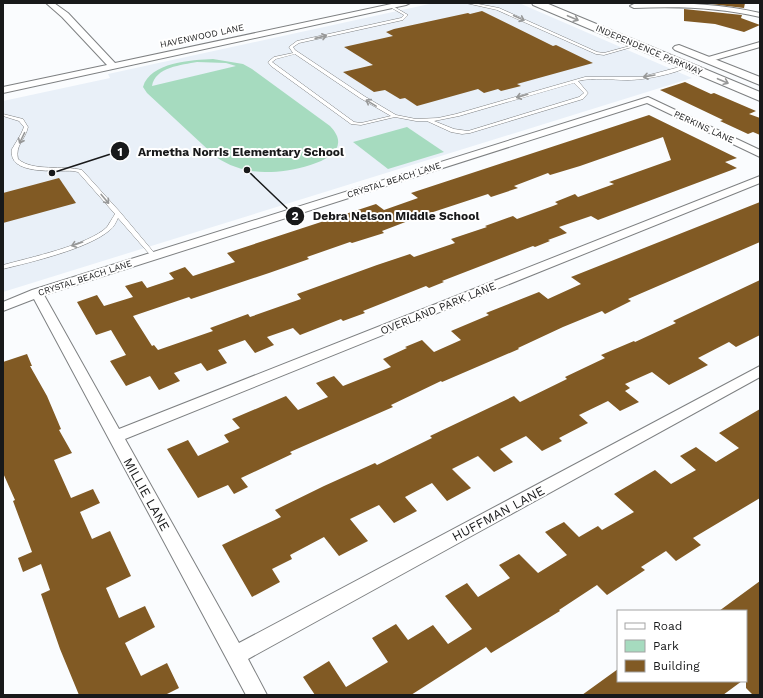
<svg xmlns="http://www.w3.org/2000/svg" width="763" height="698" font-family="'Work Sans',sans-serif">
  <rect width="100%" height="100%" fill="#fafcfe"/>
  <path fill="#e9f0f8" d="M434,3h85l173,75 -689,214v-191l107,-23 -2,-4z"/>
  <g fill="#a6dbbf" fill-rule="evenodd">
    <path d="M213,59l30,5 9,5 78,57c33,34 -43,47 -65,46 -18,0 -34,-5 -49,-15l-69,-64 -4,-6c7,-25 49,-27 70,-28zM197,62l29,1 10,3 -84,20c3,-19 30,-21 45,-24z"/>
    <path d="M407,127l37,25 -56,17 -35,-27z"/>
  </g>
  <g fill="#815a24" fill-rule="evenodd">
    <path d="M702,3h43l-1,5z"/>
    <path d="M684,9l58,6 -1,3 19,7 -16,7 -29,-8 -31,-3z"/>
    <path d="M482,11l71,35 3,-1 37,18 -76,21 4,2 -20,5 -3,-2 -14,4 -6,-4 -61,17 -12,-8 -5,1 -15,-9 -11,2 -31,-20 30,-7 -29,-18 49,-11 -7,-4 8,-3 74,-16 2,1z"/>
    <path d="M685,82l26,12 3,-1 42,18 -7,3 11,4v17l-7,-3 -5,2 -28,-13 3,-1 -63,-30z"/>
    <path d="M649,115l88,43 -12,4 12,6 -139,52 -7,-4 -32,11 8,6 -19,7 2,1 -15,6 -2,-1 -91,35 2,1 -15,6 -3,-2 -63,25 2,2 -22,8 -2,-2 -41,16 -7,-7 -26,9 7,8 -19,8 -10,-13 -27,10 9,13 -20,8 -6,-8 -27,10 6,8 -21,9 -9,-14 -24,10 -16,-25 16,-6 -15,-25 -15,5 -19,-33 20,-7 7,11 29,-9 -8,-11 17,-5 5,7 27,-9 -5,-6 16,-6 8,9 42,-14 -8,-9 149,-49 8,6 34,-12 -7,-5zM663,137l8,23 -62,22 5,2 -36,13 -3,-3 -20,8 3,2 -5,2 -36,13 -4,-3 -28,10 2,1 -36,12 4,4 -41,14 -4,-3 -33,11 -80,29 4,5 -51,18 -2,-3 -38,14 3,3 -55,19 -4,-5 -2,1 -19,-30 56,-19 2,2 78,-26 40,-14 -2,-2 43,-15 2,1 32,-10 -2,-2 39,-15 67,-22 3,3 27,-9 -4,-2 34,-13 2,2 30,-9z"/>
    <path d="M59,178l17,25 -73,20v-30z"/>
    <path d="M760,202v40l-132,57 3,2 -26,13 -3,-3 -39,16 -45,21 1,1 -77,33 -1,-1 -50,24 2,2 -103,45 2,2 -51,24 7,9 -14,7 -6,-9 -30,13 -31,-49 21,-9 10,16 31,-14 -5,-7 16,-7 -8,-9 54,-23 12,14 30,-13 -12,-14 18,-7 9,10 48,-19 -8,-8 24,-11 -2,-1 17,-7 12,12 27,-12 -10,-9 38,-16 -3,-2 53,-21 9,7 33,-15 -10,-7z"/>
    <path d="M760,280v55l-24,12 -7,-5 -31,16 10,7 -39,20 -17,-13 -27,12 5,4 -5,3 14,11 -19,9 -12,-10 -29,14 9,8 -29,15 3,3 -20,10 -16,-15 -26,13 13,13 -19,10 -16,-16 -26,13 19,19 -24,13 -15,-18 -27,14 12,14 -23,12 -15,-18 -29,14 18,22 -29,15 -15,-19 -34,18 2,4 -20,10 8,13 -28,15 -30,-52 59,-28 -6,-7 49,-24 51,-23 2,2 55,-27 -2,-2 84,-40 6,6 47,-23 -2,-2 40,-19 -4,-3 33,-14 1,1 41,-19 -3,-2z"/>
    <path d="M27,354l5,12h-2l17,30 14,33 -2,1 13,23 -18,7 17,38 22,-9 7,14 -20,9 12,27 18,-8 21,45 -25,12 13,30 26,-12 10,21 -30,16 16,33 26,-13 12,25 -14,7h-86l-19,-46 -19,-55 9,-4 -9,-26 -18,8 -5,-14 14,-6 -19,-51 2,-1 -12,-27v-111z"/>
    <path d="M760,409v89l-67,40 8,7 -25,16 -10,-10 -25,16 4,3 -38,25 -10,-10 -38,25 1,1 -69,42 -5,-6 -75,48h-96l-12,-18 26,-16 17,26 42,-25 -16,-24 24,-14 12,16 25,-15 15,19 24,-15 -27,-33 22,-13 11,14 32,-19 -11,-13 20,-11 19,19 29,-18 -22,-23 19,-10 15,15 19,-11 4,4 32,-18 -20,-18 41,-24 16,14 25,-14 -16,-14 16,-9 20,15 23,-14 -20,-15z"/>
    <path d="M760,581v114h-7l-7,-7v-77h-27z"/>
    <path d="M618,669v12h124l-19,14h-141z"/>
  </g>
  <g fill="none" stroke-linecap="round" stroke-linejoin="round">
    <g stroke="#7e8082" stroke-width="1">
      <g id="lane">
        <path d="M466,3h7l26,5 98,44 7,1 33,-9 2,1 -35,10 -8,-1 -99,-44z"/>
        <path d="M391,5l17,10 -5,5 -104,23 -6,4 2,3 69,46 32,19 20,4 22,-1 18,-4 129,-37h56l16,-4 30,-8 2,1c-13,8 -45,14 -61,14 -17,0 -34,-3 -50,1l10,12 -5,6 -113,34 -8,1 -11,-2 -24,-11h-11l-21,-4 -34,8 -10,-1 -80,-58 -3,-4 6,-5 19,-4 -4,-6 8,-6 104,-23 3,-3 -14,-8zM295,54l65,44 31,18 -30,7 -7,-1 -82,-60 4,-3zM574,83l10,10 -5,4 -111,34 -14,-2 -20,-8 25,-5z"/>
        <path d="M3,114l20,5 5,8c-3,13 -13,18 -10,32 15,13 45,6 64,11l38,42 36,43 1,1 -1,1h-4l-34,-39c-2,4 -4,9 -8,12 -22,19 -79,32 -107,39v-4c25,-7 86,-20 104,-38 3,-4 5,-9 8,-13l-37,-42 -5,-1c-16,-1 -66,5 -61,-22l9,-15 3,-7 -5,-6 -16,-5z"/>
      </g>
    </g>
    <g stroke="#7e8082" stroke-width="2">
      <g id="street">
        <path d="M46,3h8l14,10 47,50 281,-60h14l-4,2 -403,88v-6l104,-22 -45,-48z"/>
        <path d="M648,3c38,0 75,1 112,10v4c-42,-10 -83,-11 -126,-9l-4,-2 4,-2z"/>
        <path d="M760,42v5l-52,15 -4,-2 1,-2z"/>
        <path d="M648,97l112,53v7l-113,-54 -603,192 75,134 641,-253v7l-635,256 114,204 521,-277v11l-512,282 19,36h-21l-212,-396 -31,12v-9l29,-12z"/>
      </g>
    </g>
    <g stroke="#7e8082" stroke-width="2">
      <g id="secondary">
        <path d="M532,3h14l214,89v9l-227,-96z"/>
        <path d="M679,45l81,32v8l-85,-35 -2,-2 2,-2z"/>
      </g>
    </g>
    <use href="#lane" fill="#fff" fill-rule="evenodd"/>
    <use href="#street" fill="#fff" fill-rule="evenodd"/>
    <use href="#secondary" fill="#fff" fill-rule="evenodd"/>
  </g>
  <defs><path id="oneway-shaft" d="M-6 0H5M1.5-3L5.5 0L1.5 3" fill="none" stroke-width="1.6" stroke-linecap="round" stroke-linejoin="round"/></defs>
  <g stroke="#979898">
    <use href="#oneway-shaft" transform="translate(519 18) rotate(25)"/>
    <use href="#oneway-shaft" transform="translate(573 18) rotate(23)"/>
    <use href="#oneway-shaft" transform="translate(321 37) rotate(-13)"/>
    <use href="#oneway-shaft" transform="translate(649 76) rotate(170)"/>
    <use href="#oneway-shaft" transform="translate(723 81) rotate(23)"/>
    <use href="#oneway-shaft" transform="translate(522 96) rotate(164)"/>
    <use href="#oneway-shaft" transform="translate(371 103) rotate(-149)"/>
    <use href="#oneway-shaft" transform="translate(22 138) rotate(116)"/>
    <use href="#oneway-shaft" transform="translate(105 199) rotate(50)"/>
    <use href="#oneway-shaft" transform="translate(77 244) rotate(161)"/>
  </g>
  <g text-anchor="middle" stroke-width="4" stroke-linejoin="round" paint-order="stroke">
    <g font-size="9" fill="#18191a" stroke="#fff">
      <text transform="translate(202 36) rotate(-12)" y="3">HAVENWOOD LANE</text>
      <text transform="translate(649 50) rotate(23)" y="3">INDEPENDENCE PARKWAY</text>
      <text transform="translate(704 127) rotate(25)" y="3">PERKINS LANE</text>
      <text transform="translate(394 180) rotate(-18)" y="3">CRYSTAL BEACH LANE</text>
      <text transform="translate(85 278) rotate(-18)" y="3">CRYSTAL BEACH LANE</text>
    </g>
    <g font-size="11" fill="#18191a" stroke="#fff">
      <text transform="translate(438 308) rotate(-22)" y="4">OVERLAND PARK LANE</text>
    </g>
    <g font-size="13" fill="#18191a" stroke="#fff">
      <text transform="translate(147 494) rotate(61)" y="5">MILLIE LANE</text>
      <text transform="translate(498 513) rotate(-28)" y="5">HUFFMAN LANE</text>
    </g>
  </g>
  <path fill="none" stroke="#18191a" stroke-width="1.5" d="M52 173L120 151M247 170L295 216"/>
  <g fill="#18191a" stroke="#fff" stroke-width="1.5">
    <circle cx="52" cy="173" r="4"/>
    <circle cx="247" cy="170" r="4"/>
    <circle cx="120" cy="151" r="10"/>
    <circle cx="295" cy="216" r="10"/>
  </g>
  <g font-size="12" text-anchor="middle" font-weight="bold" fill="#fff">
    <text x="120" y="156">1</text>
    <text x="295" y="220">2</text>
  </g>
  <g font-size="12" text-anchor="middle" font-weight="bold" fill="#18191a" stroke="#fff" stroke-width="4" stroke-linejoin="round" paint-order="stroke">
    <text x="241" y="156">Armetha Norris Elementary School</text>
    <text x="396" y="220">Debra Nelson Middle School</text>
  </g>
  <rect width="763" height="698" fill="none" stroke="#18191a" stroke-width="8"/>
  <rect x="617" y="610" width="130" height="72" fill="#ffffff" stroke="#a3a3a3"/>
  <rect x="625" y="623" width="20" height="6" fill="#ffffff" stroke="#a3a3a3"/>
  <text x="653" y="630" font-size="12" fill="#18191a">Road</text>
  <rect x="625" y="640" width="20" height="12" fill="#a6dbbf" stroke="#a3a3a3"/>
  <text x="653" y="650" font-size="12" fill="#18191a">Park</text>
  <rect x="625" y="660" width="20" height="12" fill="#815a24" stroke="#a3a3a3"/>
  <text x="653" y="670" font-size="12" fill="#18191a">Building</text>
</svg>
